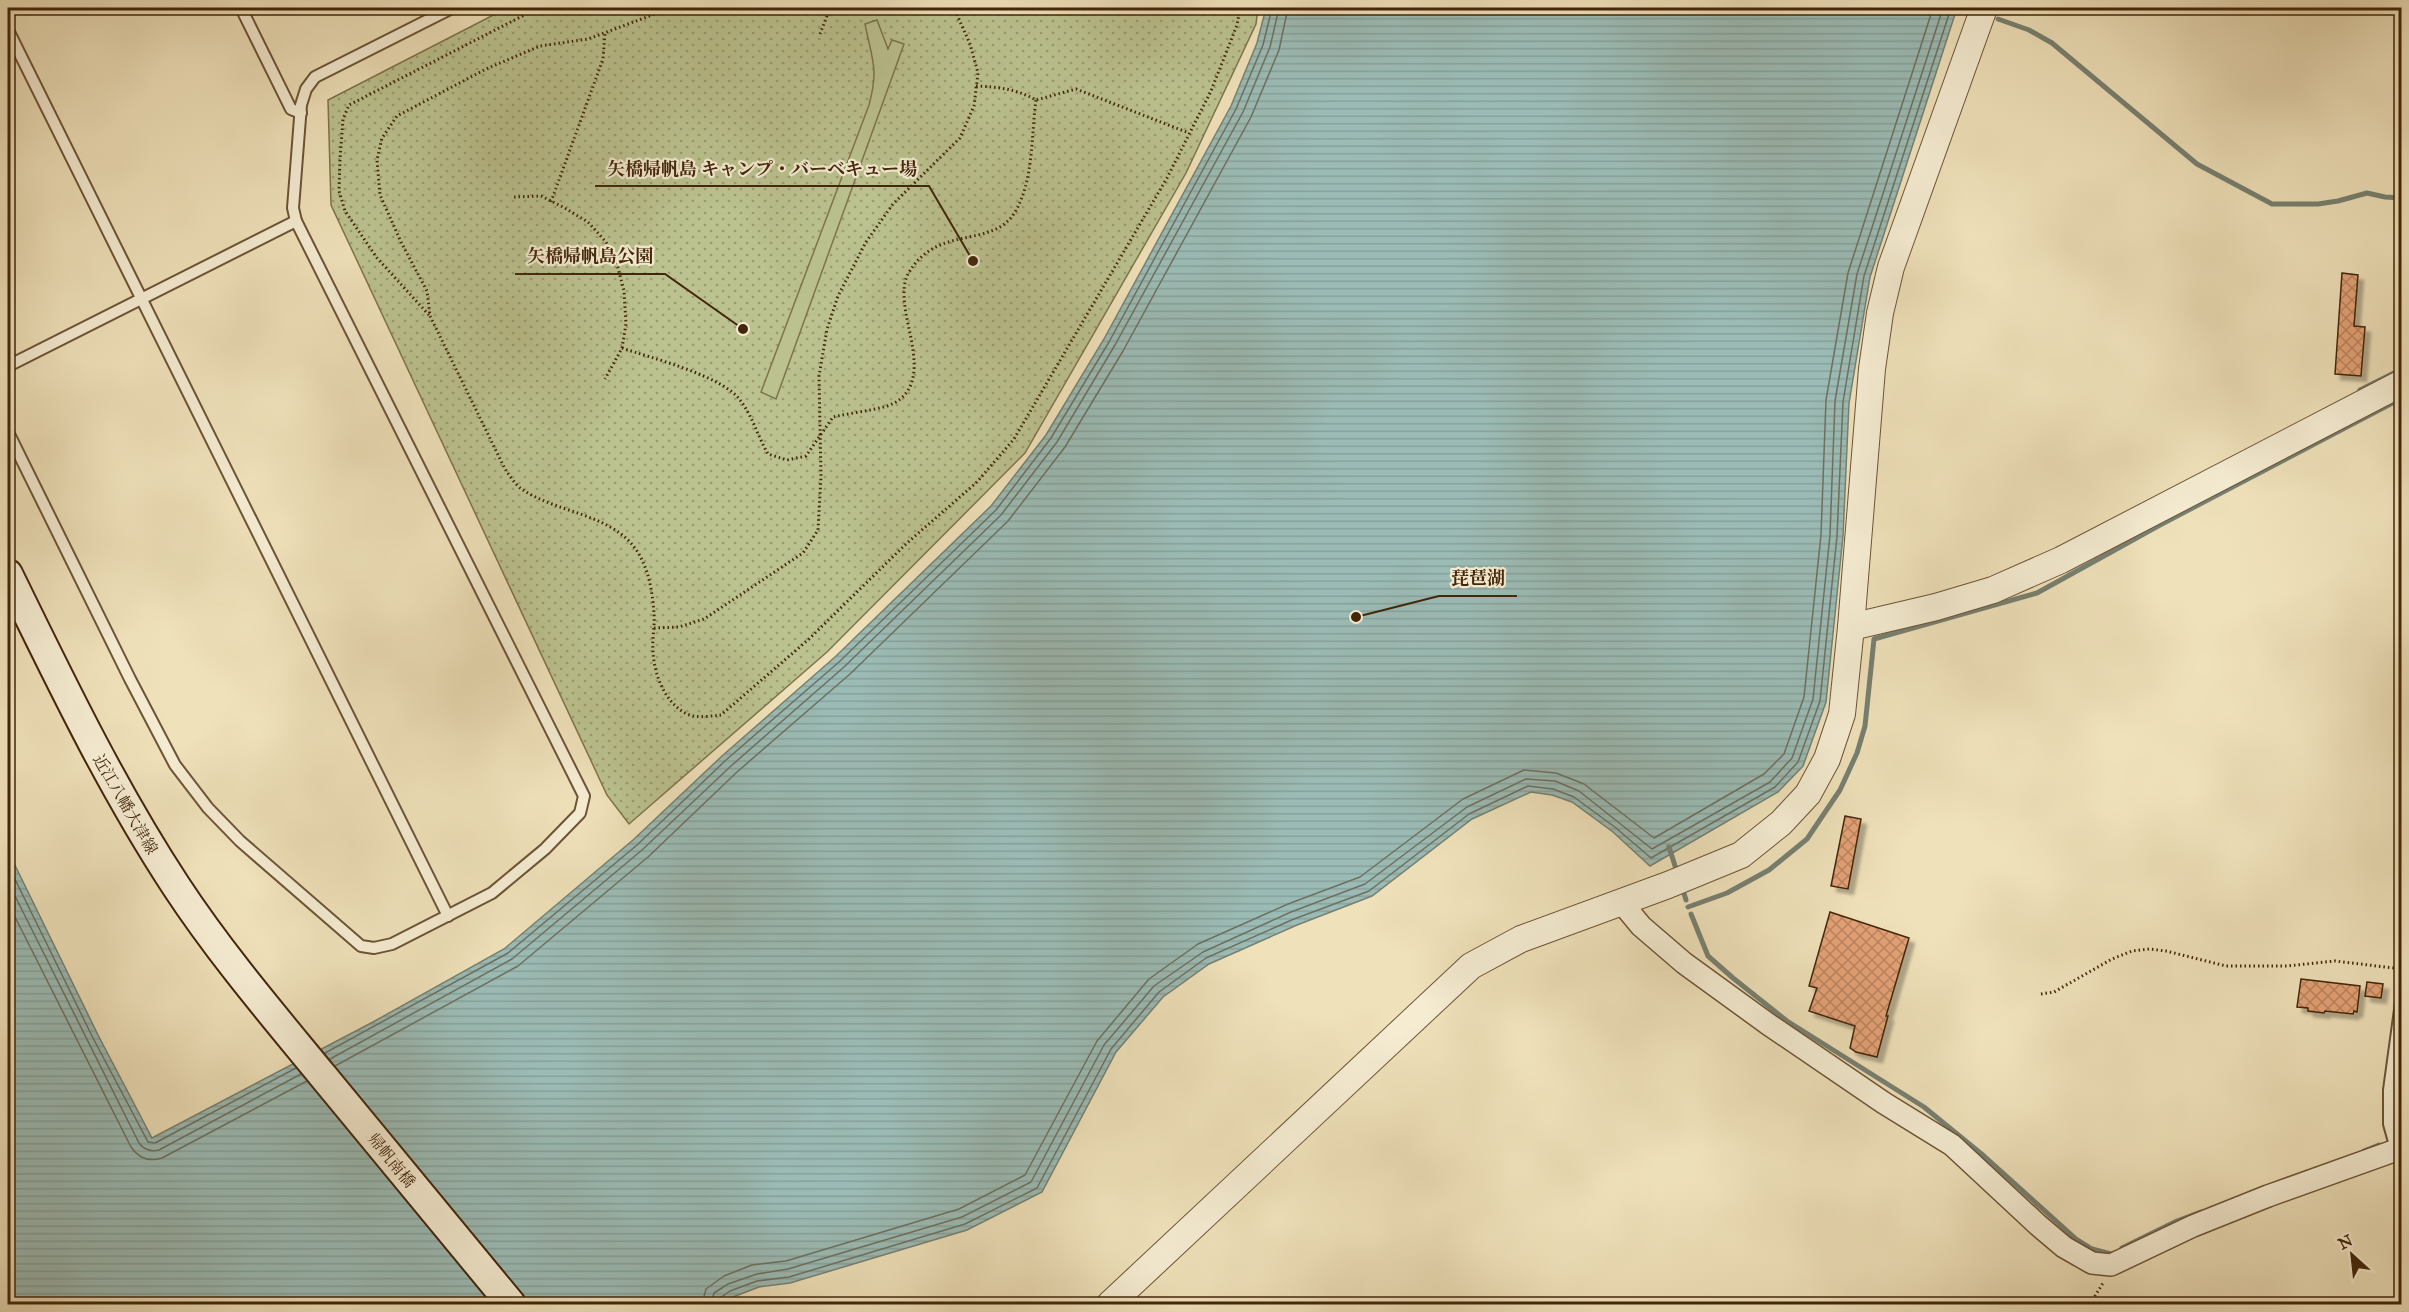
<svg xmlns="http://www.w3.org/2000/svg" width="2409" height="1312" font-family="'IM FELL Great Primer','Noto Serif JP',serif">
  <defs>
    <pattern id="grass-dots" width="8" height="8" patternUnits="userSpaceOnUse" patternTransform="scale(1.5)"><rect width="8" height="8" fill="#bbc28f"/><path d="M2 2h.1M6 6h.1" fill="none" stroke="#9a9d73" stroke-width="1.8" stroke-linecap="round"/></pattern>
    <pattern id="water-rules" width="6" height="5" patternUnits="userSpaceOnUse" patternTransform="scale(1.5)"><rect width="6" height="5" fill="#9bbcb6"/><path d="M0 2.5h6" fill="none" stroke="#87a19b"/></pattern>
    <pattern id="building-cross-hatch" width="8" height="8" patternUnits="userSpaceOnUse" patternTransform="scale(1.5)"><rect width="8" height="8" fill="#e4a276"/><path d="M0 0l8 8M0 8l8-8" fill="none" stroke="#ba845f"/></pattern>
    <filter id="shadow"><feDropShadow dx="5.5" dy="5.5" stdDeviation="1.5" flood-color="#0004"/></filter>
  </defs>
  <rect width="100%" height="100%" fill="#efe1ba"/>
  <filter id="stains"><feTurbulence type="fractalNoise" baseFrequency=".00333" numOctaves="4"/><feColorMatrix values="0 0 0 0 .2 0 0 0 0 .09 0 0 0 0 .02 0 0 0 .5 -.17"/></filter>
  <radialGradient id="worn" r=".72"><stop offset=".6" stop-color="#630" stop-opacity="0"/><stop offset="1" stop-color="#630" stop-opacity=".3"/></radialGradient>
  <path fill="url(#grass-dots)" stroke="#7e744c" stroke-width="1.5" d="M507,8h751l-2,16 -70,149 -161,280 -198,199 -198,172 -22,-29 -276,-590 -3,-105z"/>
  <path fill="#bbc28f" stroke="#7e744c" stroke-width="1.5" d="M877,20l11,29 4,-9 12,4 -128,355 -15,-7 108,-287c10,-37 3,-45 -4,-81z"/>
  <path fill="url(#water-rules)" stroke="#778071" stroke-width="1.5" d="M1266,8h691l-87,269 -21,126 -6,133 -17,166 -23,64 -25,26 -128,74 -37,-34 -41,-30 -20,-7 -21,-3 -59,27 -100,77 -75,29 -88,39 -46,33 -47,55 -74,140 -75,38 -177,53 -31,4 -26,10 -12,7h-713v-453l90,184 54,103 221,-116 131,-73 129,-109 89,-84 113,-99 156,-151 55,-71 58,-96 127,-233 26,-63z"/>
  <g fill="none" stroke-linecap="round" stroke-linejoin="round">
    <g stroke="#6e7060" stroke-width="1.5">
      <path d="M8,865l85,173 55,104 7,1 141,-75"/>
      <path d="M8,882l131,261c5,7 11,9 20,7l142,-76"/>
      <path d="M8,903l123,244c8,12 18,15 31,11l145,-77"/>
      <path d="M325,1053l183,-100 129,-108 89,-85 113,-98 157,-152 55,-72 58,-96 127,-233 27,-64 9,-37"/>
      <path d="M330,1059l182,-100 130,-109 89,-84 113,-99 157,-152 56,-73 58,-97 128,-233 27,-65 9,-39"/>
      <path d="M335,1066l183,-100 130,-109 89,-85 113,-98 158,-153 57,-74 58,-96 128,-234 28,-67 9,-42"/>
      <path d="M702,1304l4,-15 18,-13 28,-11 34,-4 173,-52 66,-34 72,-134 52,-62 49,-35 90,-40 72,-27 103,-78 61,-29 32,3 28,11 70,54 110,-64 20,-20 20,-57 17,-162 5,-135 22,-127 85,-265"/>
      <path d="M711,1304l3,-11 14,-9 29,-10 31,-5 174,-52 69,-35 73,-137 50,-59 49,-34 88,-40 74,-28 102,-77 59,-28 29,2 24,10 73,58 118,-67 22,-24 21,-59 17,-164 5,-134 22,-127 86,-266"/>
      <path d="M718,1304l2,-6 10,-7 27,-10 32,-4 176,-53 72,-36 74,-139 48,-57 47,-34 88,-39 75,-28 100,-77 59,-28 25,3 21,8 42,31 35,30 124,-71 23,-25 22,-61 17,-165 6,-134 21,-126 87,-268"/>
    </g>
    <g stroke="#778071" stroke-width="5">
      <path d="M1998,19l31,11 23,13 145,121 75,40h46l20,-3 29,-8 18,4 17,1"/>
      <path d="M2360,390l42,-21"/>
      <path d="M1669,847l8,25"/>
      <path d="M1682,887l4,13"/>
      <path d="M1688,907l39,-14 42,-23 38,-31 33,-49 17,-37 8,-27 9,-87 163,-46 123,-68 242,-127"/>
      <path d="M1691,914l17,42 25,22 54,43 137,86 60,49 92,83 16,10 19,5 3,-1"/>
      <path d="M2364,1151l15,-6"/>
      <path d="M2122,1248l55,-27 24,-9"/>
    </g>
  </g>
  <g fill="url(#building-cross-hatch)" stroke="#42250a" stroke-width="1.5" filter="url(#shadow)">
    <path d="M2342,273l16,2 -4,51 11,1 -4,49 -26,-2z"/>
    <path d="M1845,816l16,3 -13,70 -17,-3z"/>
    <path d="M1830,912l79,26 -23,78h2l-11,41 -21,-5 -6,-4 5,-22 -46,-15 8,-23 -8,-2z"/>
    <path d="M2301,979l59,7 -3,26 -3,-1 -1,3 -28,-3 -1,2 -16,-2v-3l-11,-1z"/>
    <path d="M2367,982l16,2 -2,14 -16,-2z"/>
  </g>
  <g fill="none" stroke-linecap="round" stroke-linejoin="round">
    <g stroke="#6d5436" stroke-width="14">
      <g id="service">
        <path d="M241,8l50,101 10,4"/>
        <path d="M8,30l440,886"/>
        <path d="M8,366l288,-145"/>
        <path d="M8,432l122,247 45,86 33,43 32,33 121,105 13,2 18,-4 100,-51 53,-44 35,-36 4,-17 -288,-575 -3,-13 8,-103 5,-16 9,-12 137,-69"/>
        <path d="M2396,1149l-7,-25v-34l13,-95"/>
      </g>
    </g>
    <g stroke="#6d5436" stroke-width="24">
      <path id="minor" d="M1622,903l19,23 43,37 84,61 116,79 68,42 86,80 26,22 28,16 19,2 82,-39 75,-30 134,-48"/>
    </g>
    <g stroke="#6d5436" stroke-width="28">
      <g id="tertiary">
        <path d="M1851,627l85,-20 57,-17 68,-30 341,-177"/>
        <path d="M1110,1304l361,-338 50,-27 147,-54 73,-30 40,-32 27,-29 19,-35 15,-45 9,-87 21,-258 8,-56 11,-46 93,-259"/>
      </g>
    </g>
    <g stroke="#42250a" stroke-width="32">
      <path id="secondary" d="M8,574c52,106 103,213 168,312 44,67 96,128 147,190 63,76 126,152 188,228"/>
    </g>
    <g stroke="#42250a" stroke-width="3" stroke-dasharray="1.5 3" stroke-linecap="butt">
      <path d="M656,8l3,5"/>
      <path d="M671,8l-83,31 -48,7 -54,23 -89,47 -15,22 -5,22 3,35 21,47 26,49 3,25 75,153c5,7 11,17 18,21 38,25 98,24 119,70 8,16 11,37 12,54 1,12 -2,24 -1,37 1,23 11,50 32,62 11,6 25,3 36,2l88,-76 98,-96 70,-61 37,-43 153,-261 44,-87 26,-66 3,-17"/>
      <path d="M820,34l10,-26"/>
      <path d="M976,86c23,1 40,3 60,14l40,-11 113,44"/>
      <path d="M514,197l27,-1 22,11 25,15 18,20 12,26 6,23 2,33 -4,24 -17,31"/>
      <path d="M551,202l52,-143 2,-26"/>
      <path d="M429,315l-52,-57 -32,-47 -6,-20 1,-32 3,-40 6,-14 189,-97"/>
      <path d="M622,348c29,10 101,28 118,52 12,15 18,37 28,54l19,6 19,-4 27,-39c17,-4 37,-6 54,-11 41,-14 25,-60 19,-92 -2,-13 -4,-29 2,-40 29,-51 84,-24 107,-62 19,-32 16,-76 21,-112"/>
      <path d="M654,628l25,-1 25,-8 99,-66 15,-23 3,-54 -2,-100 8,-47 11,-33 28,-54 27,-38 67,-66 14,-32 4,-33 -8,-29 -16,-36"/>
      <path d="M2041,994l13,-2 58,-33 20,-8 17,-2 17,2 60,15h61l48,-5 67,8"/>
      <path d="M2090,1304l13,-21"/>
    </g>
    <use href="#service" stroke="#f5ecd2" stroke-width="10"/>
    <use href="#minor" stroke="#f5ecd2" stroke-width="21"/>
    <use href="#tertiary" stroke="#f5ecd2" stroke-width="26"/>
    <use href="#secondary" stroke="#f5ecd2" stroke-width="28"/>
  </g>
  <g text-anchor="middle" stroke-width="4.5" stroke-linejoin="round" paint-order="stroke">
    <g font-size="16" fill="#42250a" stroke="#f5ecd2">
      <text transform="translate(126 804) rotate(60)" y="6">近江八幡大津線</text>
      <text transform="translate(392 1160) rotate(51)" y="6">帰帆南橋</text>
    </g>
  </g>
  <path fill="none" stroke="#42250a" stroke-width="2" d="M973 261L929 186H595M743 329L665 274H515M1356 617L1439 596H1517"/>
  <g fill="#42250a" stroke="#f5ecd2" stroke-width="2">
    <circle cx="973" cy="261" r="6"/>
    <circle cx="743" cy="329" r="6"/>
    <circle cx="1356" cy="617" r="6"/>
  </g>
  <g font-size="18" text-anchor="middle" font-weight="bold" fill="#42250a" stroke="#f5ecd2" stroke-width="4.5" stroke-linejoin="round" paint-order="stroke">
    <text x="762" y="175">矢橋帰帆島 キャンプ・バーベキュー場</text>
    <text x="590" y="262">矢橋帰帆島公園</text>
    <text x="1478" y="584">琵琶湖</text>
  </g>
  <rect width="2409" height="1312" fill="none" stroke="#efe1ba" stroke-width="30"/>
  <rect x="9" y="9" width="2391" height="1294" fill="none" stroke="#42250a" stroke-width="3"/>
  <rect x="15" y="15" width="2379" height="1282" fill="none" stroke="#42250a" stroke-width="1.5"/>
  <g transform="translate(2352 1255) rotate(333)" stroke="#f5ecd2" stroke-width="4.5" paint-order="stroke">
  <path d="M0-4.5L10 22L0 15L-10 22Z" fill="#42250a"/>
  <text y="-9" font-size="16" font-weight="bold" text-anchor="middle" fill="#42250a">N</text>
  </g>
  <rect width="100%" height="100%" filter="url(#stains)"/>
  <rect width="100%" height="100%" fill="url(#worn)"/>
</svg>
